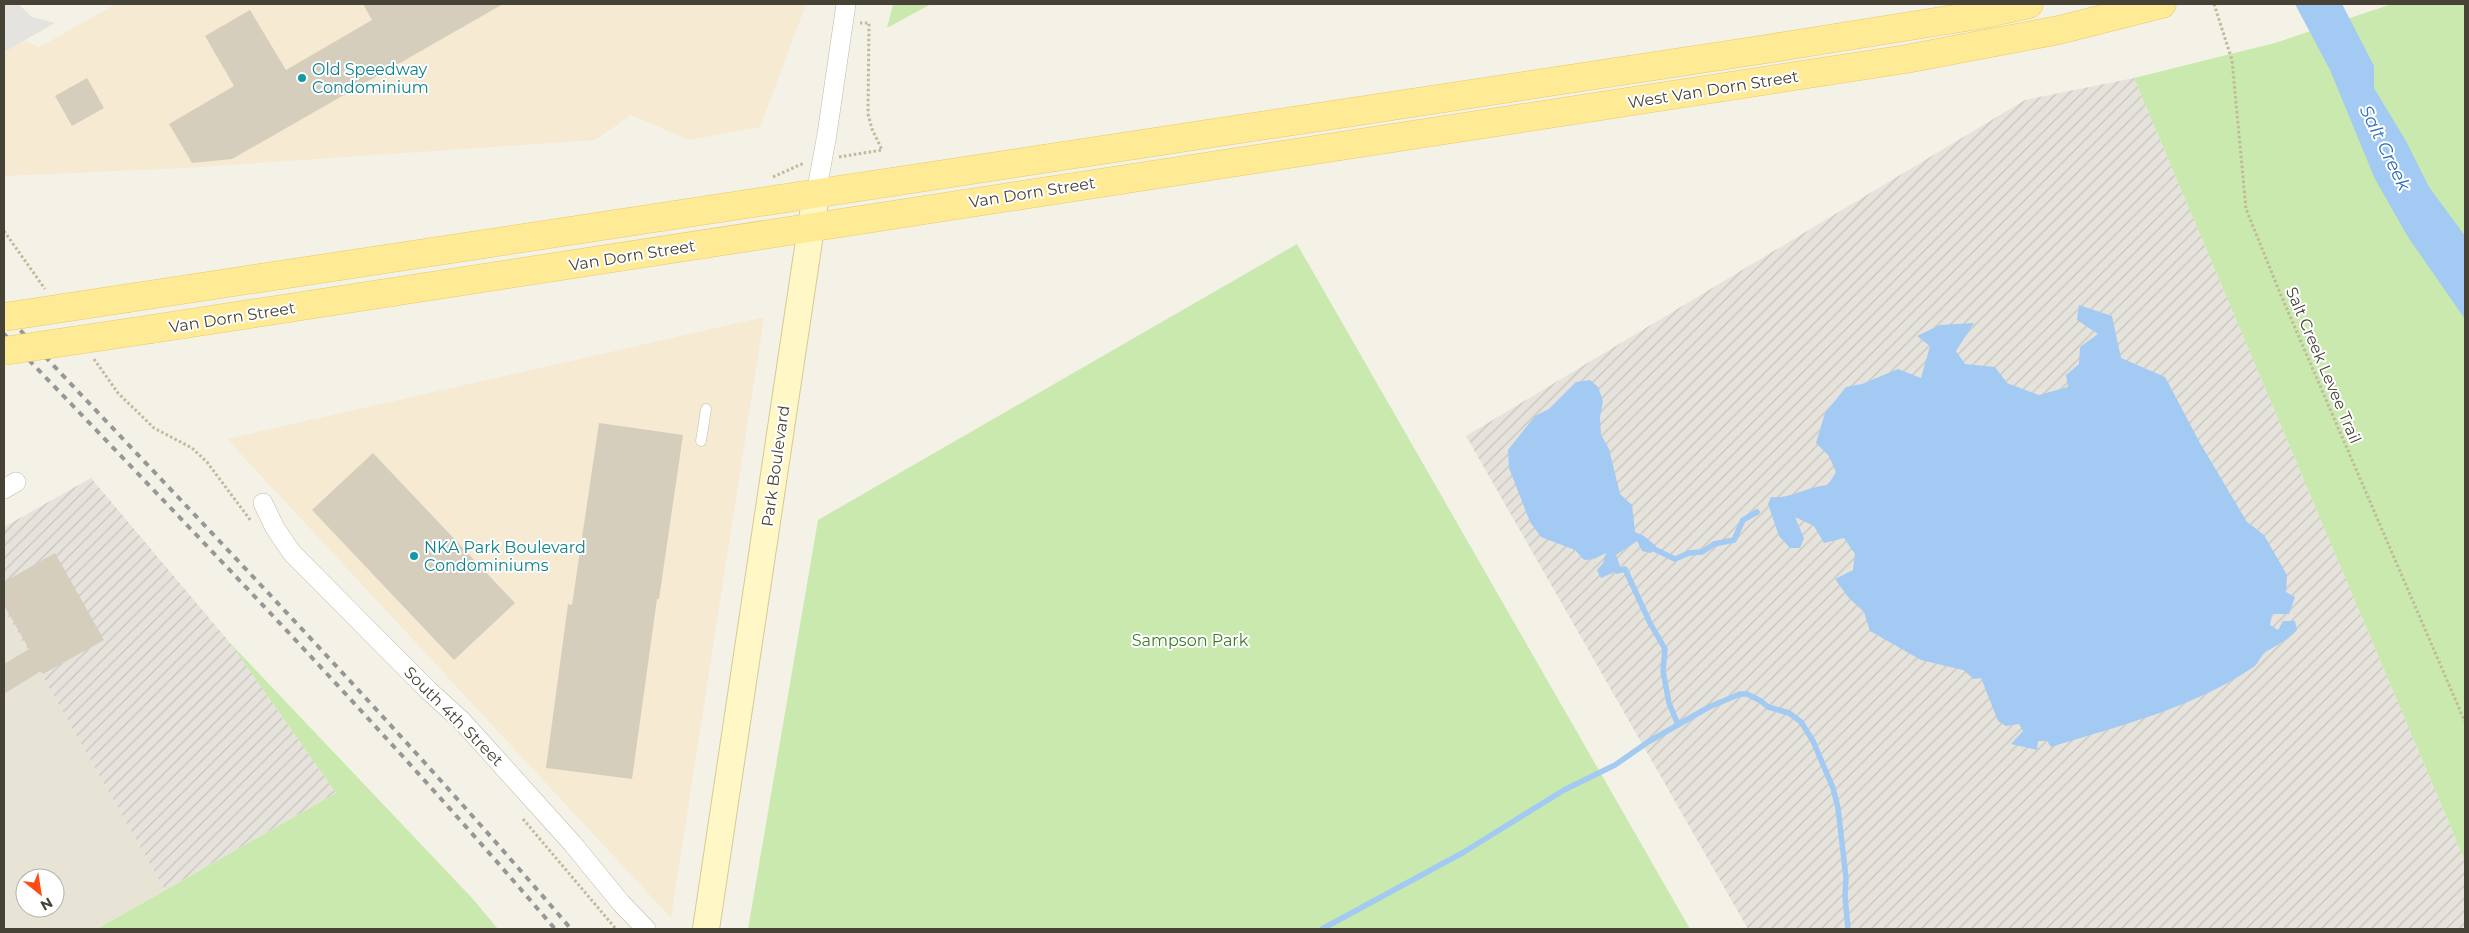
<svg xmlns="http://www.w3.org/2000/svg" width="2469" height="933" font-family="Montserrat,sans-serif">
  <defs>
    <pattern id="industrial-furrows" width="10" height="10" patternUnits="userSpaceOnUse" patternTransform="scale(1.25)"><rect width="10" height="10" fill="#e6e3dc"/><path d="M-1 1l2-2M0 10L10 0M9 11l2-2" fill="none" stroke="#c7c4bd"/></pattern>
  </defs>
  <rect width="100%" height="100%" fill="#f4f1e7"/>
  <path fill="#e8e4d5" fill-rule="evenodd" d="M4,609l161,281 -68,39h-93zM25,878h30v30h-30z"/>
  <g fill="#f6ead2">
    <path d="M116,4h690l-46,123 -71,13 -58,-25 -36,25 -409,28 -182,8v-133l9,-6 27,10z"/>
    <path d="M764,317l-93,601 -444,-479z"/>
  </g>
  <g fill="url(#industrial-furrows)">
    <path d="M2134,78l331,783v68h-717l-282,-493 559,-336z"/>
    <path d="M91,478l140,166 105,149 -171,97 -161,-281v-82z"/>
  </g>
  <g fill="#c9e9af">
    <path d="M893,4h38l-44,24z"/>
    <path d="M2392,4h73v857l-331,-783 141,-35z"/>
    <path d="M1297,244l393,685h-942l70,-409z"/>
    <path d="M231,644l241,254 26,31h-401l239,-136z"/>
  </g>
  <path fill="#e5e3df" d="M4,4h14l14,13 23,6 -51,29z"/>
  <g fill="#a2caf2">
    <path d="M2295,4h47l32,62v22l32,53 23,46 36,49v83l-57,-82 -33,-58 -45,-109z"/>
    <path d="M2079,305l33,11 9,42 44,19 35,66 47,79 17,13 23,40 -1,17 9,5 -6,17h-17l-2,11 8,5 5,-9h12l2,9c-9,10 -18,14 -30,21 -7,4 -8,13 -15,17 -59,40 -134,58 -201,79l-4,-6h-9l-1,9 -26,-6 12,-13 -4,-7 -13,2 -8,-5 -17,-43 -7,1 -11,-9 -42,-10 -51,-29 -6,-19 -16,-15 -13,-18 18,-9 2,-16 -11,-16 -20,5 -10,-17 -19,-9 9,21 -4,10h-10l-11,-12 -11,-32 3,-7c21,2 37,-11 57,-12l8,-13 -7,-16 -13,-13 9,-30 21,-26 16,-3 36,-15 23,9 9,-32 -13,-10 23,-11 34,-2 -18,28 9,13 30,3 12,16 32,12 29,-8 -2,-12 13,-11 1,-17 18,-13 -21,-14z"/>
    <path d="M1590,380l8,7 5,14 -3,16 1,18 8,14 11,45 12,11 3,27 9,4 12,10 -5,7 -9,-2 -5,-10 -21,14 4,11 -3,5 -16,7 -4,-8 6,-7 3,-10 -12,6 -10,1 -9,-10 -34,-13 -11,-15 -21,-54 -1,-18 27,-34 14,-7 27,-27z"/>
  </g>
  <g fill="none" stroke-linecap="round" stroke-linejoin="round">
    <g stroke="#a2caf2" stroke-width="5.5">
      <path d="M1654,549l21,10 14,-6 13,-1 12,-8 20,-4 9,-20 14,-8"/>
      <path d="M1617,571l8,-2 25,54 15,26 -2,22 6,32 9,22"/>
      <path d="M1322,929l142,-77 100,-62 51,-25 33,-23 61,-35 31,-13h7l14,7 7,6 21,6 12,9 12,19 20,47 5,20 8,70 -1,18 3,33"/>
    </g>
  </g>
  <g fill="#d6cebc">
    <path d="M363,4h140l-271,155 -40,4 -23,-39 65,-38 -29,-50 45,-26 36,60 86,-50z"/>
    <path d="M87,78l17,30 -32,18 -17,-30z"/>
    <path d="M599,423l84,12 -24,164h-2l-25,180 -86,-11 22,-164 4,1z"/>
    <path d="M373,453l142,150 -61,57 -142,-150z"/>
    <path d="M55,553l49,87 -61,34 -2,-3 -37,23v-30l25,-15 -25,-44v-23z"/>
  </g>
  <g fill="none" stroke-linecap="round" stroke-linejoin="round">
    <g stroke="#c0baa9" stroke-width="11">
      <path id="lane" d="M701,441l5,-32"/>
    </g>
    <g stroke="#c0baa9" stroke-width="20">
      <g id="street">
        <path d="M816,194l11,-60 19,-130"/>
        <path d="M4,489l12,-7"/>
        <path d="M263,503l12,25 17,25 136,137 34,31 110,122 49,60 25,26"/>
      </g>
    </g>
    <g stroke="#d5ca96" stroke-width="28">
      <path id="secondary" d="M706,929l110,-735"/>
    </g>
    <g stroke="#e6cb63" stroke-width="29">
      <g id="primary">
        <path d="M129,298l1631,-248 219,-35 50,-11"/>
        <path d="M152,329l1754,-270 153,-29 103,-26"/>
      </g>
    </g>
    <g stroke="#c2b89a" stroke-width="3" stroke-dasharray="2.5 2.5" stroke-linecap="butt">
      <path d="M2214,4l18,56 14,149 34,84 185,429"/>
      <path d="M839,157l43,-7 -10,-21 -4,-15 1,-91h-9"/>
      <path d="M773,177l31,-14"/>
      <path d="M4,231l41,58"/>
      <path d="M94,359l24,34 36,35 38,20 15,14 44,59"/>
      <path d="M523,819l93,110"/>
    </g>
    <use href="#lane" stroke="#fff" stroke-width="10"/>
    <use href="#street" stroke="#fff" stroke-width="19"/>
    <use href="#secondary" stroke="#fff7c6" stroke-width="26"/>
    <use href="#primary" stroke="#ffeb95" stroke-width="28"/>
    <g stroke="#979797" stroke-width="4" stroke-dasharray="6 6" stroke-linecap="butt">
      <path d="M4,313c191,203 386,404 567,616"/>
      <path d="M4,334c187,195 376,390 551,595"/>
    </g>
    <g stroke="#e6cb63" stroke-width="29" stroke-linecap="butt">
      <g id="primary-bridge">
        <path d="M4,317l125,-19"/>
        <path d="M4,351l148,-22"/>
      </g>
    </g>
    <use href="#primary-bridge" stroke="#ffeb95" stroke-width="28"/>
  </g>
  <g fill="#0f9aa8" stroke="#fff" stroke-width="2">
    <circle cx="302" cy="78" r="5"/>
    <circle cx="414" cy="556" r="5"/>
  </g>
  <g text-anchor="middle" stroke-width="4" stroke-linejoin="round" paint-order="stroke">
    <g font-size="16" fill="#0d838f" stroke="#fff" text-anchor="start">
      <text x="312" y="75">Old Speedway<tspan x="312" dy="18">Condominium</tspan></text>
      <text x="424" y="553">NKA Park Boulevard<tspan x="424" dy="18">Condominiums</tspan></text>
    </g>
    <g font-size="16" fill="#474236" stroke="#fff">
      <text transform="translate(1713 89) rotate(-9)" y="6">West Van Dorn Street</text>
      <text transform="translate(1032 192) rotate(-9)" y="6">Van Dorn Street</text>
      <text transform="translate(632 255) rotate(-9)" y="6">Van Dorn Street</text>
      <text transform="translate(232 317) rotate(-9)" y="6">Van Dorn Street</text>
      <text transform="translate(2324 365) rotate(67)" y="6">Salt Creek Levee Trail</text>
      <text transform="translate(775 466) rotate(-82)" y="6">Park Boulevard</text>
      <text transform="translate(454 716) rotate(45)" y="6">South 4th Street</text>
    </g>
    <g font-size="16" fill="#3f7b28" stroke="#fff">
      <text x="1190" y="646">Sampson Park</text>
    </g>
    <g font-size="18" font-style="italic" fill="#2c6fb6" stroke="#fff">
      <text transform="translate(2385 148) rotate(64)" y="6">Salt Creek</text>
    </g>
  </g>
  <rect width="2469" height="933" fill="none" stroke="#474236" stroke-width="10"/>
  <g transform="translate(40 893) rotate(150)"><circle r="24" fill="#ffffff" stroke="#b5b3af"/>
  <path d="M0-4L9 19L0 12L-9 19Z" fill="#fe4d14"/>
  <text y="-8" font-size="14" font-weight="bold" text-anchor="middle" fill="#474236">N</text>
  </g>
</svg>
